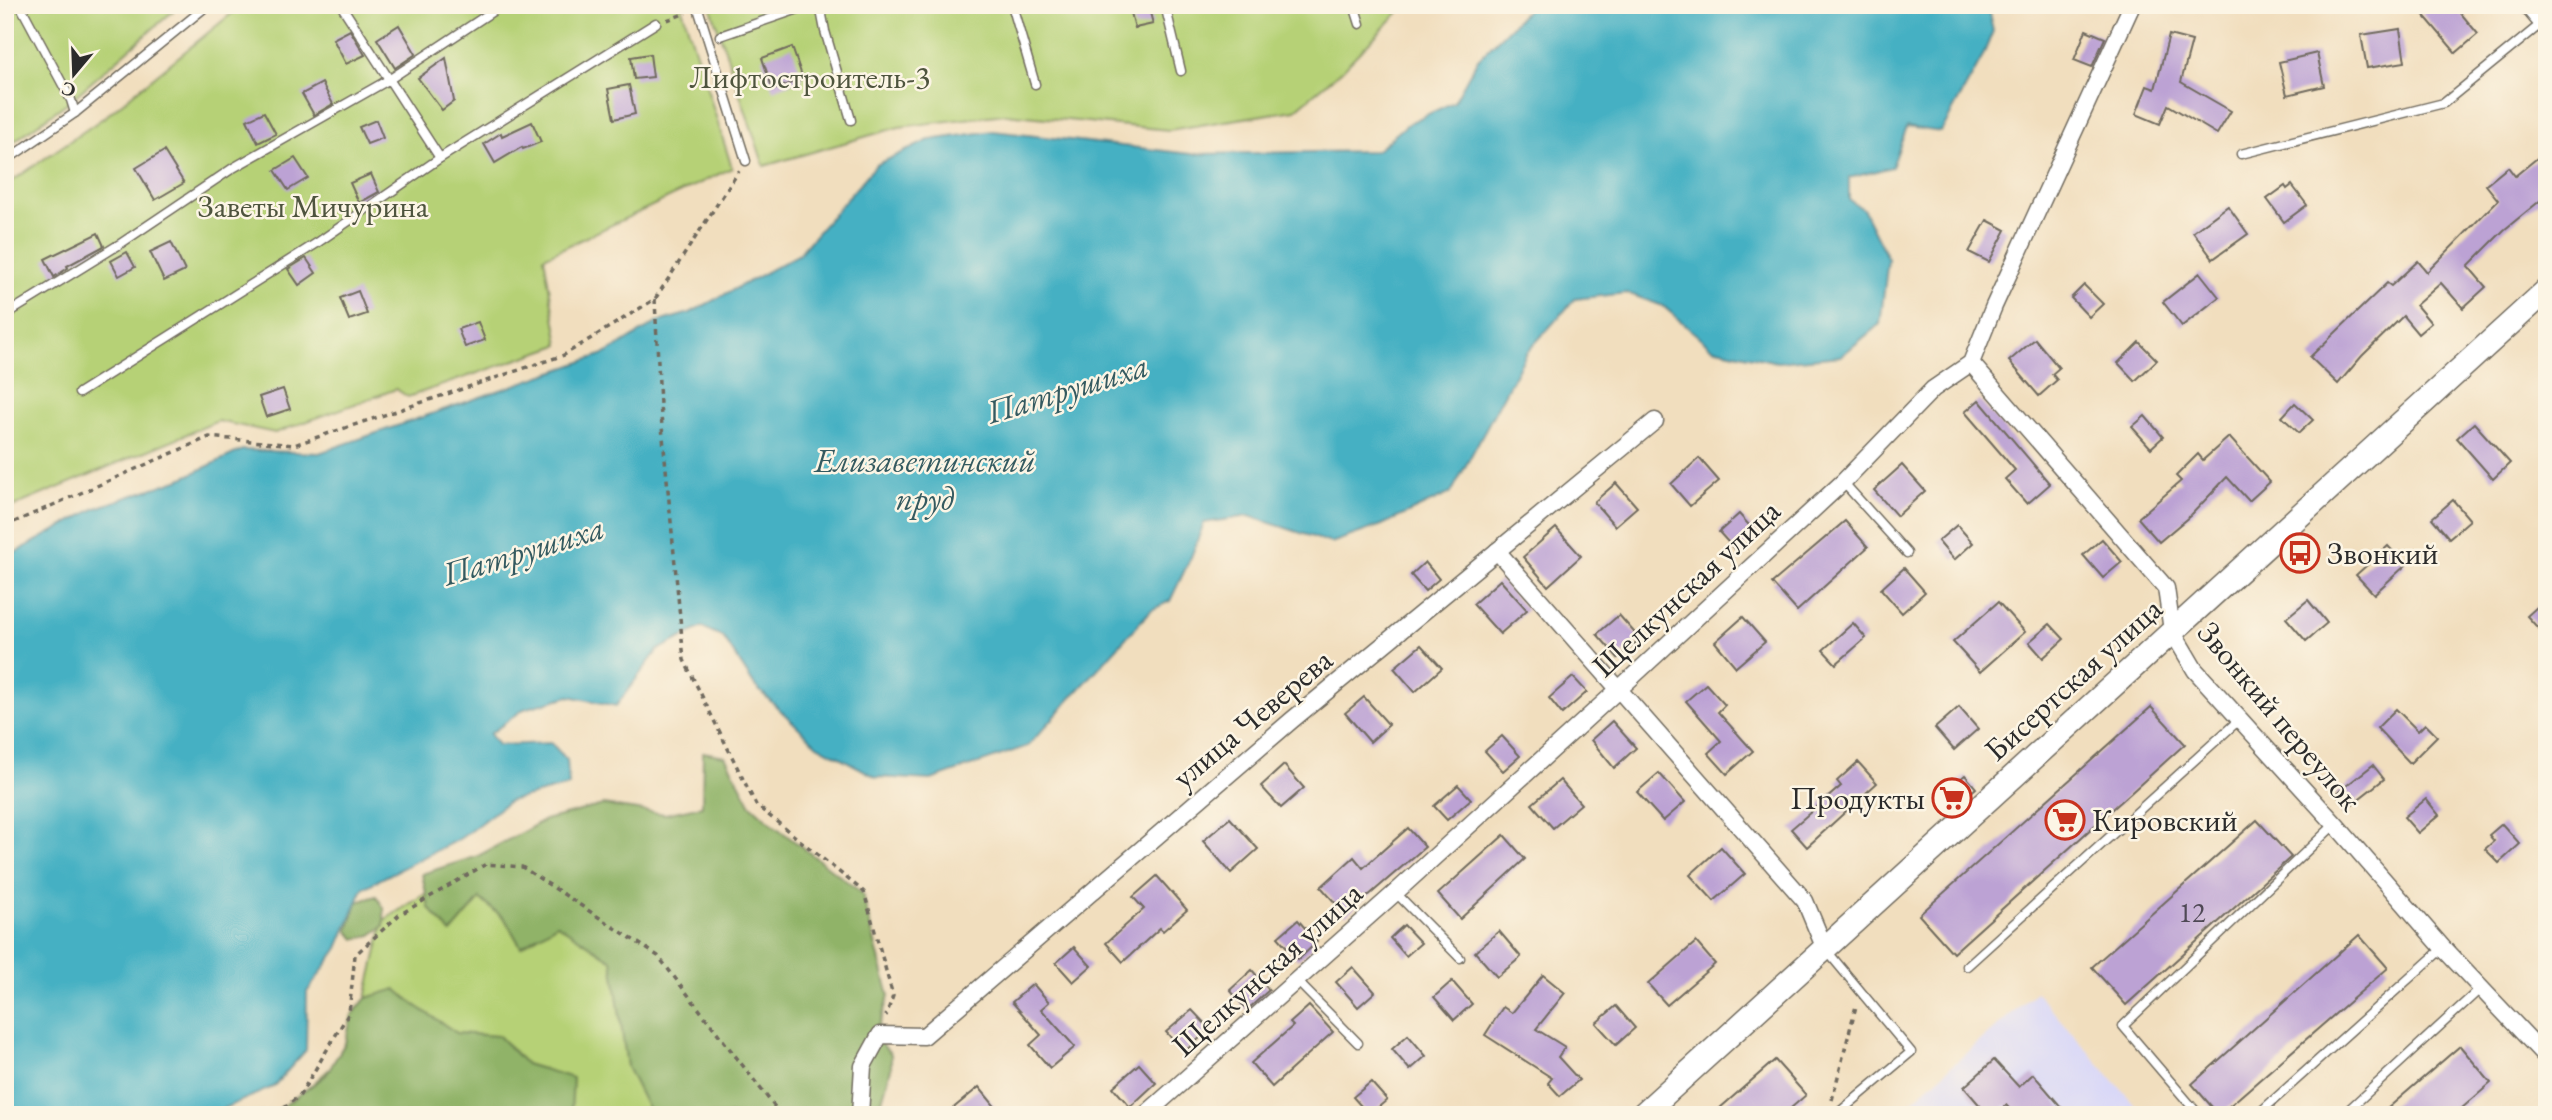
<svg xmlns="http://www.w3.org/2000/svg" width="2552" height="1120" font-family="'EB Garamond',serif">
  <rect width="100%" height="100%" fill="#fcf5e5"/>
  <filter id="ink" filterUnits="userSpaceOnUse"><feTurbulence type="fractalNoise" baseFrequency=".0143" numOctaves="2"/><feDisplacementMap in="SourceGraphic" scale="14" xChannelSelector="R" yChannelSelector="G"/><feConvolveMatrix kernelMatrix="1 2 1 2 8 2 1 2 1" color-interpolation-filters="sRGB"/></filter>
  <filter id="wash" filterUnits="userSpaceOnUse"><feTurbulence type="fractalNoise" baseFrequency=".00686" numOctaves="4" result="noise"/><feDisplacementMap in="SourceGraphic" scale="28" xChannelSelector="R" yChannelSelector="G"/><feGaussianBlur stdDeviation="1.57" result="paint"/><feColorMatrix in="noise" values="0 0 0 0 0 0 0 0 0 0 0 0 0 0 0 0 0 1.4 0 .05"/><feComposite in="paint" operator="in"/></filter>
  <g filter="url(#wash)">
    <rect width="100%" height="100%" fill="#f1debe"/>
    <path fill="#d8d7f8" d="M2036,992l108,123h-248z"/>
    <g fill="#b6d176" stroke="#707e50" stroke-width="2">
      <path d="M5,5h175l-109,95 -66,48z"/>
      <path d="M242,5h439l51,163 -188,89 15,88 -151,52 -12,-8 -121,44 -57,-12 -213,89v-324l101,-70z"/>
      <path d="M710,5h696l-65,66 -46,39 -126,20 -164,-16 -106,13 -135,39z"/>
      <path d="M538,823l42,1 231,291h-533l77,-69 29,-126z"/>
    </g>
    <g fill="#90b367" stroke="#5e6f49" stroke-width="2">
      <path d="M703,752l22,4 26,49 21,19 90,69 27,103 -14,41 16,17v15l-13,45 -11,-8 -7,9h-209l-24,-48 -15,-107 -55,-36 -36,23 -16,-28 -25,-20 -29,34 -22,-25 -7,-34 56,-18 67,-36 58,-15 62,9 37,-8z"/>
      <path d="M376,896l8,12v18l-13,9 -16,4 -7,-8 9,-29z"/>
      <path d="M396,989l19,16 42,28 42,3 27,28 47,14 -2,37h-300l55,-40 19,-32 7,-28 14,-17z"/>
    </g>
    <path fill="#45b0c3" stroke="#386e77" stroke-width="2" d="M1532,5h455l6,26 -11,27 -41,74 -34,-5 -15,40 -43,11v22l14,9 25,50 -8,65 -39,32 -64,6 -65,-14 -49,-42 -36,-13 -52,6 -48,53 -76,141 -69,32 -51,18 -82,-27 -45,7 -13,34 -21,44 -19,9 -123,136 -97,34 -55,-3 -59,-32 -62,-59 -32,-49 -21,-10 -44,23 -42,56 -47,-10 -45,13 -34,25 8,11 53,-2 16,17 2,26 -60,15 -48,37 -98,50 -25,60 -31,44 -1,58 -33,37 -49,21 -9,7h-210v-557l91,-50 87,-30 59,-28 77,3 288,-100 51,-31 32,-9 108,-58 78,-90 53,-25 64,-9 198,23 185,-3 33,-28 45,-21 24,-43z"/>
    <g id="blocks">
      <g fill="#bca2d4">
        <path d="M1148,5l5,19 -18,4 -5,-19z"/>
        <path d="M2430,5h24l24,29 -22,19 -34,-40z"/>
        <path d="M399,25l17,29 -21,14 -18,-29z"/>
        <path d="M2400,29l5,33 -38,6 -6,-33z"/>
        <path d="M350,30l15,25 -19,9 -13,-25z"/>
        <path d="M2086,30l19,8 -13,29 -18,-7z"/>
        <path d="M2169,35l23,6 -11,41 50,29 -14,23 -49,-29 -8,19 -24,-10 11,-28 8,3z"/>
        <path d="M792,47l11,32 -30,11 -11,-32z"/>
        <path d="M2317,53l7,33 -37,9 -8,-33z"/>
        <path d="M650,54l3,23 -19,2 -3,-22z"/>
        <path d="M446,58l8,43 -12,9 -24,-32z"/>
        <path d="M322,83l11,21 -19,11 -12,-21z"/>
        <path d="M629,85l6,29 -21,5 -6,-30z"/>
        <path d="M264,112l12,22 -18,9 -11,-23z"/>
        <path d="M376,120l7,18 -16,6 -8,-17z"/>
        <path d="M532,122l9,20 -18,7 -1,-2 -27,16 -11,-19 17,-11 1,3z"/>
        <path d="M2547,150v45l-43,35 -36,36 18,21 -23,21 -22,-25 -25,22 15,18 -13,11 -15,-18 -41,40 -24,28 -28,-27 77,-74 4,3 27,-25 9,11 71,-72 -12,-15 22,-18 7,9z"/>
        <path d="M164,151l20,32 -29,17 -19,-32z"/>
        <path d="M295,158l13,20 -20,12 -13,-20z"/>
        <path d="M371,174l8,18 -20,11 -9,-20z"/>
        <path d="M2292,185l15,20 -23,17 -17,-23 18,-13 2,3z"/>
        <path d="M2228,206l20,28 -35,25 -20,-27z"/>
        <path d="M1987,220l19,10 -17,32 -20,-10z"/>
        <path d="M98,233l6,13 -37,20 1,2 -14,9 -9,-18z"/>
        <path d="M171,242l14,29 -21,10 -14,-29z"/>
        <path d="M127,252l8,15 -16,9 -8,-15z"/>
        <path d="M306,258l10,15 -17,12 -11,-16z"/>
        <path d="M2200,273l19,24 -37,29 -19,-24z"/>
        <path d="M2084,285l19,19 -14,13 -18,-19z"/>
        <path d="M358,291l9,23 -18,6 -9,-22z"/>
        <path d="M478,322l7,18 -20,7 -7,-18z"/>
        <path d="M2035,339l24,29 -7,6 5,6 -18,16 -30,-35z"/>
        <path d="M2139,342l18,18 -22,21 -17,-18z"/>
        <path d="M283,389l7,20 -24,8 -7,-20z"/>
        <path d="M1979,400l71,84 -23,20 -22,-25 10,-9 -50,-58z"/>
        <path d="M2295,403l18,17 -14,13 -17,-16z"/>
        <path d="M2145,416l18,21 -12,11 -19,-21z"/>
        <path d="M2474,423l36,40 -17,16 -36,-41z"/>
        <path d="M2229,437l41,45 -21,19 -22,-24 -36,38 -32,27 -21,-24 43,-37 -5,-5 22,-22 5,6z"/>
        <path d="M1699,458l20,23 -29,25 -19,-22z"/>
        <path d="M1902,465l23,26 -28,25 -23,-26z"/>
        <path d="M1616,483l21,24 -22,19 -21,-24z"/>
        <path d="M2453,500l17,20 -21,18 -17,-20z"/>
        <path d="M1739,514l18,20 -20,18 -18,-20z"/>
        <path d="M1845,521l23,26 -71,64 -25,-28z"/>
        <path d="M1957,525l16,18 -19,17 -16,-19z"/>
        <path d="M1556,528l25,28 -33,30 -25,-29z"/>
        <path d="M2102,539l20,23 -19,16 -20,-23z"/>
        <path d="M2388,546l18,19 -32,29 -18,-19z"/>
        <path d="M1425,562l14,17 -14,12 -14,-16z"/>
        <path d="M1904,568l21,24 -23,21 -21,-24z"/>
        <path d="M1500,580l27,30 -27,24 -27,-30z"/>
        <path d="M2547,598v40l-20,-22z"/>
        <path d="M2308,600l19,23 -21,18 -20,-23z"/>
        <path d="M1998,602l27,30 -45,40 -27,-30z"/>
        <path d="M1619,615l21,24 -22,19 -21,-24z"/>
        <path d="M1743,617l22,25 -29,25 -21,-25z"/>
        <path d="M1853,623l13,15 -30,26 -13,-14z"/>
        <path d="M2050,624l14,15 -21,19 -14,-16z"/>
        <path d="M1421,645l21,23 -27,24 -21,-24z"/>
        <path d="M1573,677l14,15 -25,22 -13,-16z"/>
        <path d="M1706,684l19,21 -7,7 35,39 -26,23 -19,-21 13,-12 -35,-40z"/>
        <path d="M1364,697l25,28 -19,17 -25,-29z"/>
        <path d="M1959,707l19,22 -24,21 -19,-22z"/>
        <path d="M2151,707l34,37 -232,209 -34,-38z"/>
        <path d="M2396,709l22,22 7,-7 12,12 -27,27 -33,-35z"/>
        <path d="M1612,721l24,27 -22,20 -23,-28z"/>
        <path d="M1502,736l18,20 -17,15 -18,-20z"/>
        <path d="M1858,762l19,21 -70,64 -16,-18 50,-43 -4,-5z"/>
        <path d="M1284,765l20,23 -23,20 -20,-22z"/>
        <path d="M2373,765l11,14 -37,29 -11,-14z"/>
        <path d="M1659,773l26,29 -22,19 -26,-29z"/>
        <path d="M1965,775l11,13 -28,23 -10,-13z"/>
        <path d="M1560,780l21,24 -28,24 -21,-24z"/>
        <path d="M1458,785l13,14 -24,21 -13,-14z"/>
        <path d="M2426,799l13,16 -21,18 -14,-16z"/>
        <path d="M1230,818l28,31 -27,24 -28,-32z"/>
        <path d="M2257,820l34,37 -165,148 -34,-38z"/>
        <path d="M2502,824l18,20 -21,19 -14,-14 9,-8 -5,-6z"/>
        <path d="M1408,828l17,19 -79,68 -25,-28 33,-30 9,11z"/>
        <path d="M1504,835l21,24 -65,60 -22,-25z"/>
        <path d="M1721,847l24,27 -31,27 -24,-26z"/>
        <path d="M1157,876l30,34 -24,21 -3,-3 -37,34 -17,-19 38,-34 -11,-12z"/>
        <path d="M1298,920l19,22 -19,18 -20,-23z"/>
        <path d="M1404,925l17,18 -15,13 -16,-18z"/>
        <path d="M1499,931l22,26 -24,20 -22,-25z"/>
        <path d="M2359,935l29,33 -169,147 -27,-31z"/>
        <path d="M1696,942l19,22 -48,41 -19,-21z"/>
        <path d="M1074,947l17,19 -18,16 -17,-19z"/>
        <path d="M1353,967l22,25 -17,15 -22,-25z"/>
        <path d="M1252,970l17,20 -22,20 -17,-20z"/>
        <path d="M1543,975l22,18 -29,36 29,18 -7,10 21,23 -19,16 -12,-13 4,-5 -67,-43 18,-28 9,6z"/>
        <path d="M1452,981l20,23 -18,16 -20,-23z"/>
        <path d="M1033,984l16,18 -8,7 34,38 -25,21 -20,-23 11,-10 -29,-33z"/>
        <path d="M1309,1006l24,26 -61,55 -21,-24 42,-37 -3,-3z"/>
        <path d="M1616,1006l19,22 -19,17 -20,-22z"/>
        <path d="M1192,1010l18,19 -26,23 -18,-20z"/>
        <path d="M1408,1035l18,21 -16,14 -18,-21z"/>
        <path d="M2460,1046l31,37 -37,32h-74z"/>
        <path d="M1775,1060l31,35 -23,20h-71z"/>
        <path d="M1994,1060l25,27 14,-13 35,41h-53l-9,-10 -10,10h-8l-24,-28z"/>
        <path d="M1139,1064l17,19 -26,24 -17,-20z"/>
        <path d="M1371,1082l16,18 -18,15 -16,-18z"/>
        <path d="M979,1087l23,28h-57z"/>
      </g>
    </g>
  </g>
  <g filter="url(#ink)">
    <use href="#blocks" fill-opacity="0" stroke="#706a5e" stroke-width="2"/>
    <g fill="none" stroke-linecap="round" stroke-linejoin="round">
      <g stroke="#706a5e" stroke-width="11">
        <g id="service">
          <path d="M20,5l51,95 4,13"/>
          <path d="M341,5l99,153"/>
          <path d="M697,5l49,156"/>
          <path d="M820,5l5,26 26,89"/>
          <path d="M1012,5l23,79"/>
          <path d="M1165,5l16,66"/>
          <path d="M1354,5l6,19"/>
          <path d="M720,36l90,-31"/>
          <path d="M2241,154l203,-51 98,-80"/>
          <path d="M5,161l70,-48 133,-108"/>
          <path d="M5,315l115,-71 113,-76 157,-89 112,-74"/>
          <path d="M79,393l238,-150 123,-85 216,-135"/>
          <path d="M1843,482l64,71"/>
          <path d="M1396,893l64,65"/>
          <path d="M1827,951l84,101 -75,63"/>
          <path d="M1967,966l273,-247"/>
          <path d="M1297,981l61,62"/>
          <path d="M2199,1115l-76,-89 212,-202"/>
          <path d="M2257,1115l186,-167"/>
          <path d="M2343,1115l138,-127"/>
        </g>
      </g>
      <g stroke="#706a5e" stroke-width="19">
        <g id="minor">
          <path d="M2527,5l20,24"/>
          <path d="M1971,363l195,225 6,43 23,39 140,154 108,124 104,110"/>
          <path d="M1497,551l308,350 20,48"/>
          <path d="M860,1115l3,-49 17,-31 44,1 368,-316 363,-299"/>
          <path d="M1145,1115l251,-223 222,-202 225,-208 90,-93 38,-26 23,-57 138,-301"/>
          <path d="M2541,1115l6,-5"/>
        </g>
      </g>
      <g stroke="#706a5e" stroke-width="26">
        <path id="secondary" d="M1642,1115l905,-825"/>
      </g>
      <g stroke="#706a5e" stroke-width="3.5" stroke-dasharray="5 5" stroke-linecap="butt">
        <path d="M667,20l19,-7"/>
        <path d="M655,299l5,106 24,255 72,145 108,87 29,104 -7,20"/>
        <path d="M5,526l204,-89 85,8 270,-90 91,-56 84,-128"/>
        <path d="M1832,1100l24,-94"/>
        <path d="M276,1115l24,-20 49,-82 6,-58 44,-40 87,-51 36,3 136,89 123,159"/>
      </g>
      <use href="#service" stroke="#fff" stroke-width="8"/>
      <use href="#minor" stroke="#fff" stroke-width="16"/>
      <use href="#secondary" stroke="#fff" stroke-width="23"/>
    </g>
  </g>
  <defs>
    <g id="bus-ring" transform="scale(2.0125)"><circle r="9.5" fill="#fcf5e5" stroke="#c8321e" stroke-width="1.5"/><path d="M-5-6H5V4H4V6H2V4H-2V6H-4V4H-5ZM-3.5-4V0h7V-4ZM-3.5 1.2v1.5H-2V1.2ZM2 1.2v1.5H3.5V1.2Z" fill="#c8321e"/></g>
    <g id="supermarket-ring" transform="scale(2.0125)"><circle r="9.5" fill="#fcf5e5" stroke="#c8321e" stroke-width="1.5"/><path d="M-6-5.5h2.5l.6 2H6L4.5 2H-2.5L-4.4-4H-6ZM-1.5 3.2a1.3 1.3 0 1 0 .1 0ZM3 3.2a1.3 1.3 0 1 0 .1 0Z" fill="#c8321e"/></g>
  </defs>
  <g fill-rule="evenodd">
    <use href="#bus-ring" x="2300" y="553"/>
    <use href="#supermarket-ring" x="1952" y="798"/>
    <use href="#supermarket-ring" x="2065" y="820"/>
  </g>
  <g text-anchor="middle" stroke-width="5" stroke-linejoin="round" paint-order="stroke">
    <g font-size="28" fill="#4f4955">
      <text x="2192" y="922">12</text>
    </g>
    <g font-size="32" fill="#4e543e" stroke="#fcf5e5">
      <text x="810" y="88">Лифтостроитель-3</text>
      <text x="313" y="217">Заветы Мичурина</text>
    </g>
    <g font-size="32" fill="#2b2b2b" stroke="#fcf5e5" text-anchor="start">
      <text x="2327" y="564">Звонкий</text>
      <text x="1925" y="809" text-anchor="end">Продукты</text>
      <text x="2092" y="831">Кировский</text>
    </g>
    <g font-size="32" fill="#2b2b2b" stroke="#fcf5e5">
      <text transform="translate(1686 588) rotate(-43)" y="11">Щелкунская улица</text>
      <text transform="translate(2073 679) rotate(-42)" y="11">Бисертская улица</text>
      <text transform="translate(2280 716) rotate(50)" y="11">Звонкий переулок</text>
      <text transform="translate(1252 718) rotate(-40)" y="11">улица Чеверева</text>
      <text transform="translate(1267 969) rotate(-42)" y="11">Щелкунская улица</text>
    </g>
    <g font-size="33" font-style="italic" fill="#345a60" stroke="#fcf5e5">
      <text transform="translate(1067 388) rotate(-17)" y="12">Патрушиха</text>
      <text x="925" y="472">Елизаветинский<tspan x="925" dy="38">пруд</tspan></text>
      <text transform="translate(523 550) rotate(-17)" y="12">Патрушиха</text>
    </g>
  </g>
  <rect width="2552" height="1120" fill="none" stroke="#fcf5e5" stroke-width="28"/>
  <g transform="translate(74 74) rotate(199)" stroke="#fcf5e5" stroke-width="5" paint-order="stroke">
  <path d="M0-5L12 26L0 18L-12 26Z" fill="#2b2b2b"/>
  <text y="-10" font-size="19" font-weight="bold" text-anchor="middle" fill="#2b2b2b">С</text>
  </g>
</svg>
